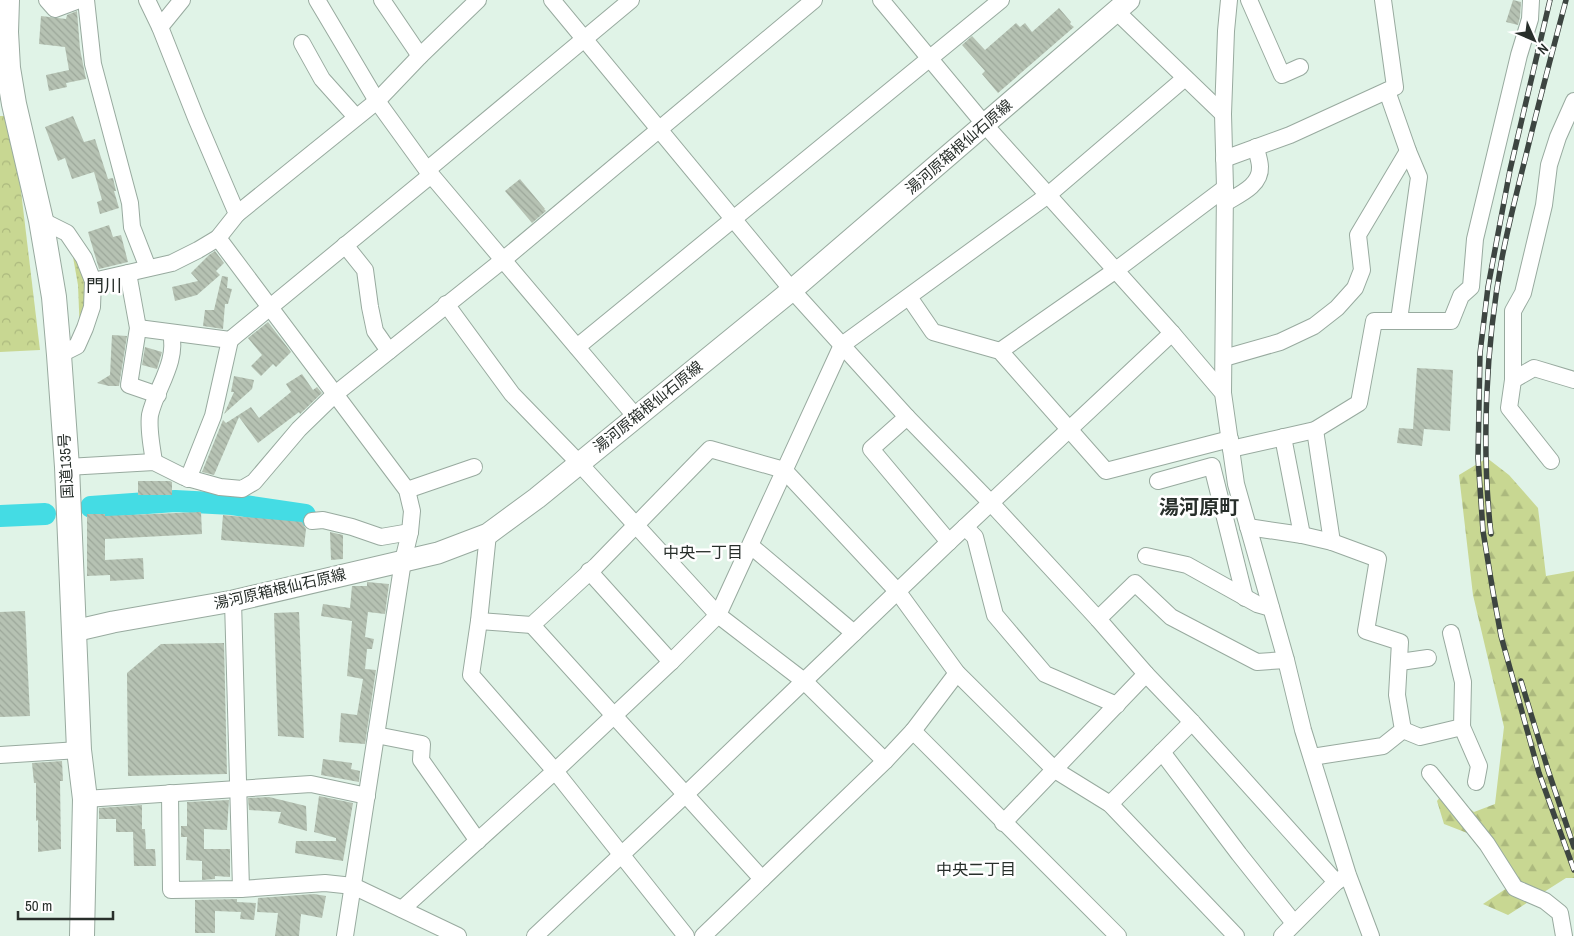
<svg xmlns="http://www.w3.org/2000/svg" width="1574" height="936" font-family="'Archivo Narrow','Noto Sans JP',sans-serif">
  <defs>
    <pattern id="grass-dots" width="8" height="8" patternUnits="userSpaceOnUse" patternTransform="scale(1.25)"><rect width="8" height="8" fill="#c8d792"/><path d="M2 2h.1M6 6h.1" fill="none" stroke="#acb97e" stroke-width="1.8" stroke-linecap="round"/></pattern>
    <pattern id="forest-firs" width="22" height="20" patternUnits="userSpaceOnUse" patternTransform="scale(1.25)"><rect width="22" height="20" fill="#c8d792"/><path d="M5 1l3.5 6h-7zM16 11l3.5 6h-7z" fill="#acb97e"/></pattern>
    <pattern id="park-crowns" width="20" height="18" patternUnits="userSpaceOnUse" patternTransform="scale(1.25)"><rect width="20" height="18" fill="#c8d792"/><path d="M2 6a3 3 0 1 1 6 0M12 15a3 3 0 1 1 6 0" fill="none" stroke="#acb97e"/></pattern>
    <pattern id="building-back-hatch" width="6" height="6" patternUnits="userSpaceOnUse" patternTransform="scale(1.25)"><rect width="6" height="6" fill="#b6c2b3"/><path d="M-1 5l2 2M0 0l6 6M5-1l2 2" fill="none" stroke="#9ca79a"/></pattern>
  </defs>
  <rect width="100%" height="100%" fill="#e0f3e7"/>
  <path fill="url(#grass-dots)" d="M70,240l19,40 -9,54 -2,-49z"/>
  <path fill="url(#forest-firs)" d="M1487,458l22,17 29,33 8,68 28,-5v307h-8l-58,37 -25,-11 24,-16 -14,-45 -49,-19 -7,-23 9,-12 28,23 21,-8 9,-77 -31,-132 -14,-120z"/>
  <path fill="url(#park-crowns)" d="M0,116h12l28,234 -40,2z"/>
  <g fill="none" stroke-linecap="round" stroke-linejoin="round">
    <g stroke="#44dce4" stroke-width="22">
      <path d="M91,507l84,-6 57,3 73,11"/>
      <path d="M0,516l45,-2"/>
    </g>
  </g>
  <g fill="url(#building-back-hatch)">
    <path d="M1513,0l8,2 -1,15 -2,8 -12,-3z"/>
    <path d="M1059,8l12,14 -1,2 4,3 -76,66 -16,-19 3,-3 -23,-26 10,-9 13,14 31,-27 4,4 5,-4 7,9z"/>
    <path d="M77,11l3,38 6,30 -20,4 1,4 -18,4 -3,-16 23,-5 -4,-23 -26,-3 2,-28 25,3 1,-4z"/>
    <path d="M73,116l11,26 11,-3 13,40 5,-1 3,13h-2l5,17 -19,6 -3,-12 5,-2 -8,-28 -22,7 -7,-21 -7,3 -13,-34z"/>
    <path d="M520,179l25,30h-1l2,2 -14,12 -27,-32z"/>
    <path d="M109,225l4,12 8,-2 7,27 -29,7 -11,-37z"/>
    <path d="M215,251l9,12 -8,8 4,4 -23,20 -22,6 -3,-14 26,-6 -7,-8 18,-18z"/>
    <path d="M222,276l6,1 -1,11 5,1 -4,15h-3l-2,25 -20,-3 2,-16h9z"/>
    <path d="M268,322l23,30 -15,15 -3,-3 -12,12 -10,-10 11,-11 -14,-17z"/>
    <path d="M112,335l15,1 -8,50h-10l-12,-3 13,-8z"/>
    <path d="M145,347l17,5 -5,17 -15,-4z"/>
    <path d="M1417,368l36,2 -3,61 -26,-2 -2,17 -25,-3 2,-15 14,1z"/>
    <path d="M302,374l11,16 4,-3 5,6 -22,21 -1,-2 -41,31 -19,-26 -25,58 -12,-3 21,-52 3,3 25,-16 8,11 32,-26 -5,-8z"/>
    <path d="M234,376l20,4 -2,9 -28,25 10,-22h-3z"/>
    <path d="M138,481h32l2,1v13h-34z"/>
    <path d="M201,512l1,22 -97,5v21l38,-2 1,21 -34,2v-6l-23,1v-62h18v2z"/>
    <path d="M223,515l79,7 4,7 -2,18 -83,-7z"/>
    <path d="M330,532l13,3v24l-12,1z"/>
    <path d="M367,582l22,2 -4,30 -17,-2 -3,25 9,2 -2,10h-5l-2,20 11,1 -11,74 -26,-2 2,-29 16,2 6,-36 -16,-3 5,-55 -31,-5 2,-12 27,4 2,-22h15z"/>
    <path d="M25,611l5,105 -30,1v-105z"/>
    <path d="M299,612l5,126 -26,-2 -4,-123z"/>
    <path d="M224,643l3,131 -99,2 -1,-103 34,-29z"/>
    <path d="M323,759l29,4 -1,6 9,2 -1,11 -38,-7z"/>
    <path d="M62,761l1,20h-3l1,68 -23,3v-32l-2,1v-38h-2l-2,-20z"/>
    <path d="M319,796l34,7 -10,58 -48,-8 1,-12h40v-3l-22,-6z"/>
    <path d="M269,797l37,9 1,25 -29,-8 3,-11 -32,-2 -1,-12z"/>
    <path d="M229,800l-2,30 -23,-1v20h26v28l-15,-1v3l-13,1v-19l-16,-1 1,-23h-6v-11h6v-24z"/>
    <path d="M142,805v24h3l1,20h9l1,17h-22l-1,-34h-17v-13h-17v-11z"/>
    <path d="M314,894l12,2 -4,22 -21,-4 -2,22h-24l3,-23 -21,-1 1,-14z"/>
    <path d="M237,899v3l19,1 -2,17 -14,-1 1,-7 -26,-1v22h-20v-33z"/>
  </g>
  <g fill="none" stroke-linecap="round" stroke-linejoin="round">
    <g stroke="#98aa9f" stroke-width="18">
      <g id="minor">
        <path d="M47,0l8,9 24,-9"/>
        <path d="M86,0l7,64 37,139 2,24 16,41"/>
        <path d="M317,0l60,101 50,69 209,247"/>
        <path d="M382,0l38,56"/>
        <path d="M552,0l240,290 115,127 84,86 107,116 48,55 46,48 144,160"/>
        <path d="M881,0l104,125 187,208 51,60 13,91 50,176 17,70 45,145 23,61"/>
        <path d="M1249,0l33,75 18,-8"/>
        <path d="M1116,11l107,103"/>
        <path d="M160,27l22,-27"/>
        <path d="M302,43l20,36 34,38"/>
        <path d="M1387,91l21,60 11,26 -20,143"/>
        <path d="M1224,159l66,-24 105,-48 -12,-87"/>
        <path d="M427,170l204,-170"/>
        <path d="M1225,203c13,-8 36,-17 35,-36 0,-6 -3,-13 -4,-20"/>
        <path d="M237,214l140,-113 43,-45 58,-56"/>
        <path d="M41,220l26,13 17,25 9,23 -1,26 -7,21 -8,18 -18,9"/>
        <path d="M218,238l189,252 5,21 -2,21 -7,29 -58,375"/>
        <path d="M345,245l20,25 5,37 5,24 14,20"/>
        <path d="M128,273l10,55 -9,57 29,10"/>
        <path d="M93,281l79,-18 26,-13 20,-12 19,-24 -41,-96 -36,-91 -13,-27"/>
        <path d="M909,297l24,35 67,19 106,120 124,-32"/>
        <path d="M446,304l66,90 67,69 139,152 86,66 81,80"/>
        <path d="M138,328l92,12 201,-165"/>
        <path d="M577,347l424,-347"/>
        <path d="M1000,351l116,-81 109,-82"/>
        <path d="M1224,358l56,-16 34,-16 23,-18 18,-20 7,-18 -4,-35 50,-84"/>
        <path d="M1513,380l21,-12 40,12"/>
        <path d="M1223,393l2,-205 -2,-74 3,-83 3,-31"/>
        <path d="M907,417l-36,32 78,93"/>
        <path d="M1315,430l17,112"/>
        <path d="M1283,437l19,98"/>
        <path d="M1231,449l84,-19 44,-27 15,-82h77l10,-25 10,-9 4,-48 44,-184 11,-36 1,-19"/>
        <path d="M1551,461l-42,-53 4,-28v-69l10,-18 21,-88 5,-40 9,-28 16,-36"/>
        <path d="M154,462c-2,-15 -6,-32 -4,-47 6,-27 28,-53 21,-82"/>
        <path d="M67,467l87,-5 30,15 36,10 22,2 12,-7 45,-53 35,-34 169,-135 311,-260"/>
        <path d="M188,479l25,-63 17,-76"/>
        <path d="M1158,481l54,-15 33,132"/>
        <path d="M407,490l67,-23"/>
        <path d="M312,521l11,-1 29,7 29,10 29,-5"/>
        <path d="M965,527l10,10 20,78 50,59 72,31"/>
        <path d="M1248,527l54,8 30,7 46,17 -12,72 34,11 -3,53 6,35 -20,16 -71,11"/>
        <path d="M488,534l-9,87 -8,54 84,96 131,165"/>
        <path d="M751,546l103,87"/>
        <path d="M1146,556l41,9 70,39 14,4"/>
        <path d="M589,571l82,91"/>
        <path d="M233,601l8,288"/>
        <path d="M1098,619l37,-36 36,34 86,45 29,-2"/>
        <path d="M479,621l53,4 64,-59 114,-117 74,21 114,122 59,81 98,97 55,34 126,132"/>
        <path d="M532,625l230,254"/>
        <path d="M1400,662l28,-4"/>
        <path d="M1462,727l17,39 -3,16"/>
        <path d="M1403,730l17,7 42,-10 1,-45 -12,-49"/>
        <path d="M913,731l44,-58"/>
        <path d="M376,735l46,9 -1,16 57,81"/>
        <path d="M1162,752l77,102 55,69"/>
        <path d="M0,755l79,-5"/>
        <path d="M1430,773l57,71 28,44 30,13 15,12 4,23"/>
        <path d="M170,793l1,97 70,-1 84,-6 28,3 105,50"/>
        <path d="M85,799l226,-15 56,12"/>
        <path d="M1110,804l82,-82"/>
        <path d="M1003,823l143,-149"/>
        <path d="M402,909l153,-138 116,-109 47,-47 124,-270 206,-150 137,-117"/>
        <path d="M535,936l150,-141 264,-253 223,-209"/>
        <path d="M703,936l182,-175 28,-30 205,205"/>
        <path d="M1282,936l54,-54 8,-5"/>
      </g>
    </g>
    <g stroke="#98aa9f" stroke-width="23">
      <path id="major" d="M74,631l39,-9 120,-21 205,-48 50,-19 49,-36 255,-208 337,-290"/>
    </g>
    <g stroke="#98aa9f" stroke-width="26">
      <path id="highway" d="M7,0l-1,32 2,36 6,36 27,116 13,77 5,58 8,112 12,283 6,49 -3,137"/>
    </g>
    <use href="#minor" stroke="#fff" stroke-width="16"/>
    <use href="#major" stroke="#fff" stroke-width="21"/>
    <use href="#highway" stroke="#fff" stroke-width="24"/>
    <g stroke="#3d4541" stroke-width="5.5">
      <g id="rail">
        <path d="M1550,0l-40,170 -22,117 -8,66 -2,105 5,73 10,61 8,44 38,137 35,97"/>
        <path d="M1491,534c-10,-88 -5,-189 11,-276 7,-37 17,-74 26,-111 12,-49 25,-98 38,-147"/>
        <path d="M1521,681l27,89 26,77"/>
      </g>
    </g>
    <use href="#rail" stroke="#fff" stroke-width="4" stroke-dasharray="11" stroke-linecap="butt"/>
  </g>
  <g text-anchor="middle" stroke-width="5" stroke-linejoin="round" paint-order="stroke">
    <g font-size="15" fill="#282f2b" stroke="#fff">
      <text transform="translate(959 147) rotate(-41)" y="5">湯河原箱根仙石原線</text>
      <text transform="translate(648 407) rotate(-39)" y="5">湯河原箱根仙石原線</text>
      <text transform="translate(66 466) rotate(-93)" y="5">国道135号</text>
      <text transform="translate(280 589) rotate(-13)" y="5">湯河原箱根仙石原線</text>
    </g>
    <g font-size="16" fill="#282f2b" stroke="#fff">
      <text x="703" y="558">中央一丁目</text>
      <text x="976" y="875">中央二丁目</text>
    </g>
    <g font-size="18" fill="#282f2b" stroke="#fff">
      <text x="104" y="292">門川</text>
    </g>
    <g font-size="20" font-weight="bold" fill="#282f2b" stroke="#fff">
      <text x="1199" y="514">湯河原町</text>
    </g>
  </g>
  <g transform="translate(1534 40) rotate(135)" stroke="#ffffff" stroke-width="4" paint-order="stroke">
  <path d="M0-4L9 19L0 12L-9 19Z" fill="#282f2b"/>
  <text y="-8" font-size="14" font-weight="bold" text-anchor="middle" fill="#282f2b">N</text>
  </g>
  <path d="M18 911v8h95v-8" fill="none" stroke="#282f2b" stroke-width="2.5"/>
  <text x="25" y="911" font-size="15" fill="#282f2b" stroke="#ffffff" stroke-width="4" paint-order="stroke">50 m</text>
</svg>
